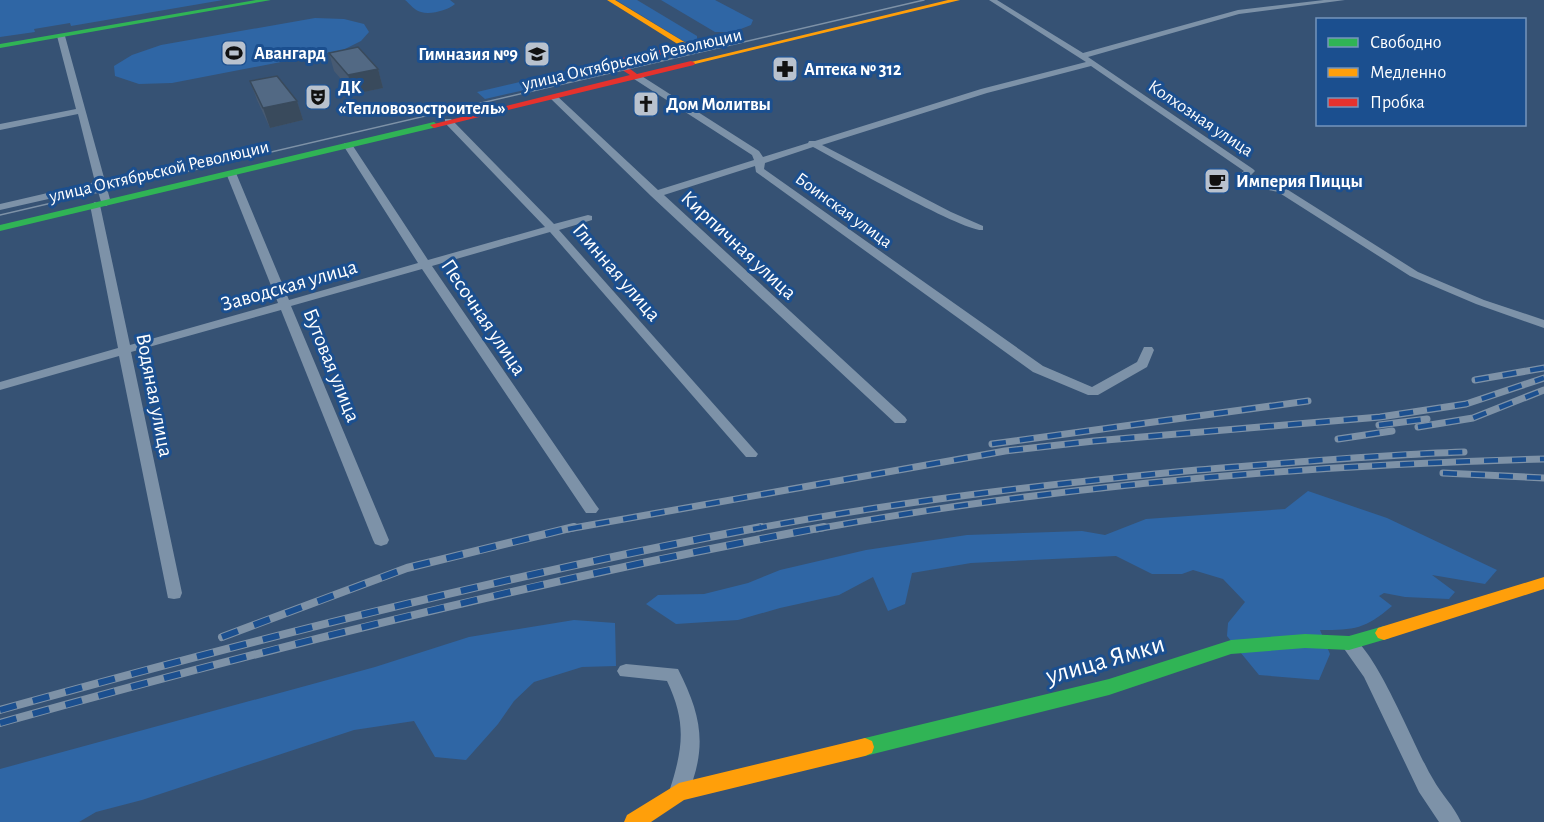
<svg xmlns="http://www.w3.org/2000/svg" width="1544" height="822" font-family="'Alegreya Sans',sans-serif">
  <rect width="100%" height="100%" fill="#365274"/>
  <g fill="#2f66a5">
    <path d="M0,0h223l-152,26 -1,-3 -36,6 1,3 -35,5z"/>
    <path d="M405,0h45l5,4c-7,6 -24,11 -34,8 -6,-1 -11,-8 -16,-12z"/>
    <path d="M616,0h21l60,36v4l-12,2z"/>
    <path d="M661,0h54l38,20 -2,5 -18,7h-18z"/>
    <path d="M315,18l29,1 20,5 5,8 -8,9 -18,9 -171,33 -33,1 -24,-8 -1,-10 18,-11 29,-10z"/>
    <path d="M593,65l5,4 16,-3 4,3 -133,30 -8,-7z"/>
    <path d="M1308,491l79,27 110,52 -12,14 -53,-9 23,17 -6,7 -44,-2 -21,-4 -5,3 13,10c-27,23 -37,24 -72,24l10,24 -11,26 -60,-5 -32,-39 1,-13 17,-21 -22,-23 -30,-9 -11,4h-30l-36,-18 -145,7 -59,10 -7,31 -17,7 -15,-34 -34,18 -59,13 -42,12 -62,4 -30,-20 12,-9 46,-1 44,-11 32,-13 86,-20 101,-15 115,-4 23,4 41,-16 139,-10z"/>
    <path d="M574,620l41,3 1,43 -34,1 -48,15 -20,19 -16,23 -32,36 -31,-3 -21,-36 -60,9 -212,70 -46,12 -17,10h-79v-53l375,-102 94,-30z"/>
  </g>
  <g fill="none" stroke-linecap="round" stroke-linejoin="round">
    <g fill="#7d92a8" fill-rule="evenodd">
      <path d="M989,0h8l86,53 155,-43 86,-10h21l-106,14 -151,43 165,112 2,2 -5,5 11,7 24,5 133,84 66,28 60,20v8l-68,-24 -66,-28 -132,-84 -23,-5 -17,-11 6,-5 -153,-105 -104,27 -165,52 129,67 32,14v4c-18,3 -145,-70 -170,-83l-48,16 -1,6 279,197 49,21 45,-25 7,-15h8l2,3 -7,17 -49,28h-10l-55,-23 -277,-200 -1,-6 -91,29 241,222 2,3 -2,3h-10l-244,-227 -102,-99 7,-2 102,95 96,-30 -2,-5 -118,-76v-4h6l119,76 4,6 45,-14 1,-2h6l166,-52 105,-27z"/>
      <path d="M61,34l4,2 46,167 -5,3 -4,-1 -5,-17 -97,22v-6l95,-22 -17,-68 -78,16v-6l76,-15 -19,-73z"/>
      <path d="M445,119h6l103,105 34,-9 4,1v4l-33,10 199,224 -2,3h-10l-196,-225 -118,34 164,239 3,4 -3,4h-10l-164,-244 -131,37 98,234 -2,4 -6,2 -6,-2 -2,-4 -92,-230 -150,42 51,241 -2,5 -6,1 -6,-1 -49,-242 -119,34v-8l118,-34 -28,-143 5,-3 5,3 30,140 148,-42 -52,-130 2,-2 8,2 53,127 129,-37 -75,-118 2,-2h6l77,117 117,-33 -100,-104z"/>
      <path d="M1349,636c26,9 67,116 84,143 8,15 21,27 28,43h-22l-20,-30 -55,-115 -24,-34 3,-5z"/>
      <path d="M626,664l52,5c24,47 30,79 8,129l-7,3 -7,-3 -3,-6c14,-43 18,-69 -2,-111l-47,-5 -3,-5 3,-5z"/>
    </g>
    <g fill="#30b455" fill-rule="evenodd">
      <path d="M256,0h15l-271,48v-4z"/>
      <path d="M434,122l4,3 -1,2 -437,104v-6z"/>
      <path d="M1384,626l6,2 3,5 -3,5 -41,12 -44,-2 -74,6 -122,41 -244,61 -7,-3 -2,-6 2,-6 7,-3 244,-59 122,-39 74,-6 44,2z"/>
    </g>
    <g fill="#ff9f0a" fill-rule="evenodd">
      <path d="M607,0h8l76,46 -7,2z"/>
      <path d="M948,0h12l-269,65 -4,-2z"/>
      <path d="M1544,577v12l-160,51 -6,-2 -3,-5 3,-5 6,-2z"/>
      <path d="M865,738l7,3 2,6 -2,6 -7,3 -181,44 -33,22h-27l3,-7 52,-32z"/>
    </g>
    <path fill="#e5322d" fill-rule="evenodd" d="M687,44h3v4l-68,15 15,11 54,-13 4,2 -1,2 -260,63 -4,-3 200,-50 -17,-11v-4z"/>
    <path stroke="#7e92a7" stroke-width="1.5" d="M0,215l924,-215"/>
    <g stroke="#7e92a7" stroke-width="7">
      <g id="rail-far1">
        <path d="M1475,380l69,-12"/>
        <path d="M1379,425l48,-6"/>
        <path d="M1418,427l55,-9 71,-28"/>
        <path d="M1338,439l54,-8"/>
        <path d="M992,444l316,-43"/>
        <path d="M1443,473l101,5"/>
        <path d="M568,529l437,-78 89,-10 286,-24 86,-13 78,-26"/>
        <path d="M753,529c147,-28 295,-45 444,-59 89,-7 178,-15 267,-18"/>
        <path d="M816,529c238,-43 487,-64 728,-70"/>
      </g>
    </g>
    <g stroke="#7e92a7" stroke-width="8">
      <g id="rail">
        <path d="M222,637l185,-69 167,-41"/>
        <path d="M0,710c252,-70 504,-134 761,-183"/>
        <path d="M0,723c272,-76 547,-145 824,-196"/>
      </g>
    </g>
    <use href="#rail-far1" stroke="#1b4f8f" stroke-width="4.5" stroke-dasharray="14" stroke-linecap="butt"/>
    <use href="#rail" stroke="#1b4f8f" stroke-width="6" stroke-dasharray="17" stroke-linecap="butt"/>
  </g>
  <g fill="#475a72">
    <path d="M329,53l49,16 5,19 -29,6 -20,-23z"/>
    <path d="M250,81l47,20 6,19 -33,8 -13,-28z"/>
  </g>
  <g fill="#394a5c">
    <path d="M378,69l5,19 -29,6 -6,-19z"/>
    <path d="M297,101l6,19 -33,8 -7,-20z"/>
  </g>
  <g fill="#526984" stroke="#394a5c" stroke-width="1.5">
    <path d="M358,47l20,22 -30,6 -19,-22z"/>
    <path d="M277,76l20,25 -34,7 -13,-27z"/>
  </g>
  <defs>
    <g id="stadium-square" transform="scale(1.35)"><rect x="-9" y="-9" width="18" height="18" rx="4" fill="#b9c2ce" stroke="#1b4f8f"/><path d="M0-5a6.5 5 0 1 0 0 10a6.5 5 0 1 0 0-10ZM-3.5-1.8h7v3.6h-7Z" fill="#111"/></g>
    <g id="school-square" transform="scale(1.35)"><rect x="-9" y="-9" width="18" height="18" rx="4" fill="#b9c2ce" stroke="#1b4f8f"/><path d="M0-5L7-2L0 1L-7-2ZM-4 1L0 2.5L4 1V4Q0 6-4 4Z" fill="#111"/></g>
    <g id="pharmacy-square" transform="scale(1.35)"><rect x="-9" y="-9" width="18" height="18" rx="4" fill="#b9c2ce" stroke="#1b4f8f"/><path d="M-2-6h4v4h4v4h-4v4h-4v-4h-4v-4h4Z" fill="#111"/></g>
    <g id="theatre-square" transform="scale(1.35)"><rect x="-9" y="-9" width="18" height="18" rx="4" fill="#b9c2ce" stroke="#1b4f8f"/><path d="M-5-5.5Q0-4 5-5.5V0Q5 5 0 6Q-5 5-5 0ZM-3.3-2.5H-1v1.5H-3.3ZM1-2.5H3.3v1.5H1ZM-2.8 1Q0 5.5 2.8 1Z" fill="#111"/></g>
    <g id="church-square" transform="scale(1.35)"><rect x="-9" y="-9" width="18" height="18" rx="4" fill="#b9c2ce" stroke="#1b4f8f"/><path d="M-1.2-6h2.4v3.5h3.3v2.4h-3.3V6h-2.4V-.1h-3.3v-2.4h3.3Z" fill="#111"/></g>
    <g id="cafe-square" transform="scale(1.35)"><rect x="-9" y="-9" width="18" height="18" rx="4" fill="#b9c2ce" stroke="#1b4f8f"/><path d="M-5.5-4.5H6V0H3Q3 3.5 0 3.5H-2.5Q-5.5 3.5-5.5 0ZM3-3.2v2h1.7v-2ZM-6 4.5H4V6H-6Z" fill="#111"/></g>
  </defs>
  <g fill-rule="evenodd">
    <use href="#stadium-square" x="234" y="53"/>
    <use href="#school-square" x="537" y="54"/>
    <use href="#pharmacy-square" x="785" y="69"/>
    <use href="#theatre-square" x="318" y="97"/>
    <use href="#church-square" x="646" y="104"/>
    <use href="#cafe-square" x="1217" y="181"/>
  </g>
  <g text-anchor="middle" stroke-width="6" stroke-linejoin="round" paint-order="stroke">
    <g font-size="18" font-weight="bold" fill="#fff" stroke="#1b4f8f" text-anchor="start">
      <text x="254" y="59">Авангард</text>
      <text x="518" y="60" text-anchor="end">Гимназия №9</text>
      <text x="804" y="75">Аптека № 312</text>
      <text x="338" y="93">ДК<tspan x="338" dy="21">«Тепловозостроитель»</tspan></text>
      <text x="666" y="110">Дом Молитвы</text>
      <text x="1236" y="187">Империя Пиццы</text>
    </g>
    <g font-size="18" fill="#fff" stroke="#1b4f8f">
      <text transform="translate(632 59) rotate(-13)" y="6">улица Октябрьской Революции</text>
      <text transform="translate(1201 118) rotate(34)" y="6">Колхозная улица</text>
      <text transform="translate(159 171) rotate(-13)" y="6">улица Октябрьской Революции</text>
      <text transform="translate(844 210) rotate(36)" y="6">Боинская улица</text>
    </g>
    <g font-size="21" fill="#fff" stroke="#1b4f8f">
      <text transform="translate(739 245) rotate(43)" y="7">Кирпичная улица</text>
      <text transform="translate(617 272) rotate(49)" y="7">Глинная улица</text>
      <text transform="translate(289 285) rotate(-16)" y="7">Заводская улица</text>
      <text transform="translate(484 317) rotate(56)" y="7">Песочная улица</text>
      <text transform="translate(332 365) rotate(68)" y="7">Бутовая улица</text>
      <text transform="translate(155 395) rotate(79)" y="7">Водяная улица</text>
    </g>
    <g font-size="26" fill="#fff" stroke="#1b4f8f">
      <text transform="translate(1105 659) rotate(-16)" y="9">улица Ямки</text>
    </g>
  </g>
  <rect x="1316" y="18" width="210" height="108" fill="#1b4f8f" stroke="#7695bc" stroke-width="1.5"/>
  <rect x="1328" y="38" width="30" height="9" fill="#30b455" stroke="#7695bc" stroke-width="1.5"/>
  <text x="1370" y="48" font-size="18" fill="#ffffff">Свободно</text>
  <rect x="1328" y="68" width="30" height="9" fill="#ff9f0a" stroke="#7695bc" stroke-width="1.5"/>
  <text x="1370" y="78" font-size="18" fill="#ffffff">Медленно</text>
  <rect x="1328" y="98" width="30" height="9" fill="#e5322d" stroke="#7695bc" stroke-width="1.5"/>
  <text x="1370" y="108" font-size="18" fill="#ffffff">Пробка</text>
</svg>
